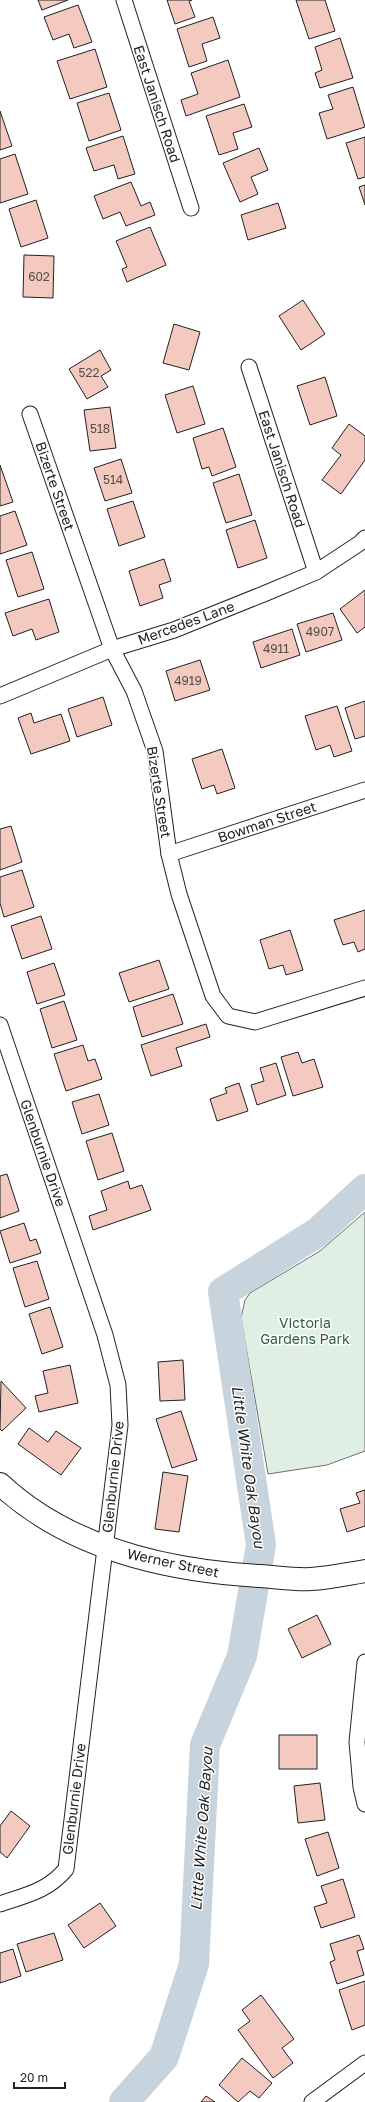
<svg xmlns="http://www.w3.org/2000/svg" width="365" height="2102" font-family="'Golos Text',sans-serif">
  <rect width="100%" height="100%" fill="#fff"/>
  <path fill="#e0efe3" stroke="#6f6f6f" d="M365,1212v239l-38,14 -59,9 -27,-156 4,-18 5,-7 70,-42z"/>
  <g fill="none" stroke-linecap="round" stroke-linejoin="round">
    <path stroke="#c7d3dd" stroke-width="30" d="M124,2102l40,-45 30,-93 11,-219 37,-89 19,-111 -38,-253 95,-60 47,-43"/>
  </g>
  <g fill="#f3c9c0" stroke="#222">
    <path d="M38,0h30l-26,10z"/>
    <path d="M167,0h25l-3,1 6,16 -20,7z"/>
    <path d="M296,0h29l10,31 -26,8z"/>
    <path d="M78,5l14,37 -18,6 -5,-14 -16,6 -9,-23z"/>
    <path d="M213,17l7,21 -18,6 5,17 -18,6 -12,-38z"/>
    <path d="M340,38l13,40 -33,10 -5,-15 7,-3 -7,-23z"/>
    <path d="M95,49l12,38 -37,12 -13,-38z"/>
    <path d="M228,60l12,37 -54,19 -5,-16 17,-6 -7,-21z"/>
    <path d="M353,87l12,40 -38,12 -8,-26 14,-4 -5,-14z"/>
    <path d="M109,93l12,37 -32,11 -12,-38z"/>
    <path d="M244,104l8,23 -19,6 5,16 -19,6 -13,-39z"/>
    <path d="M0,111l12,35 -12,4z"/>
    <path d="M123,136l12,38 -17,5 -4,-14 -20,6 -8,-23z"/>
    <path d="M365,137v40l-7,2 -12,-36z"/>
    <path d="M259,148l9,22 -17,7 7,17 -18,8 -17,-39z"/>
    <path d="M15,154l13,40 -28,9v-44z"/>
    <path d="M131,182l10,24 9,-4 5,13 -29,11 -6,-14 -17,7 -9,-23z"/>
    <path d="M365,185v20l-6,-18z"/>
    <path d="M36,200l12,38 -27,9 -12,-38z"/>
    <path d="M278,203l8,25 -38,12 -7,-25z"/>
    <path d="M150,227l16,38 -39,17 -5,-13 5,-2 -11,-26z"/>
    <path d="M24,255l30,1 -1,42 -30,-1z"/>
    <path d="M303,300l22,34 -24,16 -22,-34z"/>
    <path d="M174,324l26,8 -11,38 -26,-7z"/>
    <path d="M100,350l11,20 -10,6 7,11 -21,12 -18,-30z"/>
    <path d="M325,377l12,39 -27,9 -13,-39z"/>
    <path d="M193,386l12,38 -28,9 -12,-38z"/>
    <path d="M110,407l6,41 -26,3 -6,-41z"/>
    <path d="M349,424l16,12v24l-24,34 -19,-14 19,-25 -9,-7z"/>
    <path d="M223,428l13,39 -24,9 -3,-9 -7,2 -9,-31z"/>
    <path d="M121,459l11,34 -27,8 -11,-33z"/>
    <path d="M0,465l13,37 -13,4z"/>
    <path d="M239,474l13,41 -26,8 -13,-40z"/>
    <path d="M133,501l12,36 -26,9 -12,-37z"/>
    <path d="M15,511l12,34 -27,9v-38z"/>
    <path d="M255,520l12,38 -29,10 -12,-38z"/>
    <path d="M32,552l12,37 -26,8 -12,-37z"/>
    <path d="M164,559l7,22 -12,4 4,13 -23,8 -11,-35z"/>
    <path d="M365,590v37l-8,6 -17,-24z"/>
    <path d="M49,599l10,33 -23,8 -4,-11 -19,7 -8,-23z"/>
    <path d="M333,613l9,27 -36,12 -9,-28z"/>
    <path d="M292,629l8,26 -39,13 -8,-26z"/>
    <path d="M200,660l10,30 -35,11 -9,-30z"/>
    <path d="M103,697l9,28 -35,12 -9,-28z"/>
    <path d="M365,701v35l-10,3 -10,-31z"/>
    <path d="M337,706l15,45 -18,6 -4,-12 -14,5 -11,-34z"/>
    <path d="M31,713l3,10 27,-9 9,27 -39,13 -13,-36z"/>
    <path d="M222,749l13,39 -18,6 -3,-9 -12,4 -10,-30z"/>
    <path d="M11,826l11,36 -22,8v-41z"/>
    <path d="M22,870l12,37 -30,10 -4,-14v-26z"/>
    <path d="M365,910v39l-7,3 -4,-10 -11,3 -9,-25z"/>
    <path d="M41,916l11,33 -30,10 -11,-33z"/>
    <path d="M290,930l13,40 -17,5 -3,-10 -14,4 -9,-29z"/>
    <path d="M159,960l10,29 -40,13 -10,-29z"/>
    <path d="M54,963l11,32 -28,9 -10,-32z"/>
    <path d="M173,994l10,30 -41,13 -9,-30z"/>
    <path d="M64,1001l13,39 -25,8 -12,-39z"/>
    <path d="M206,1024l4,13 -34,11 6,18 -31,10 -10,-31z"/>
    <path d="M83,1045l5,16 7,-2 7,20 -36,12 -12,-37z"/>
    <path d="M298,1052l4,11 12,-4 9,28 -30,9 -12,-39z"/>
    <path d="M276,1063l10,32 -29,10 -6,-20 13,-4 -4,-13z"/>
    <path d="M239,1083l9,28 -31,10 -7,-22 17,-6 -2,-5z"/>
    <path d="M99,1094l10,31 -27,9 -10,-32z"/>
    <path d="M112,1133l12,38 -26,9 -12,-39z"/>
    <path d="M7,1174l12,37 -19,7v-42z"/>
    <path d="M128,1181l2,8 12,-4 9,25 -58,20 -4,-14 18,-6 -6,-19z"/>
    <path d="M24,1223l6,18 6,-2 5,14 -31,10 -10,-32z"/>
    <path d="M37,1261l12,38 -24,8 -12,-39z"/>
    <path d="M50,1307l13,40 -21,7 -13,-40z"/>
    <path d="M183,1360l2,40 -25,1 -2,-39z"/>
    <path d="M70,1365l8,38 -39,9 -4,-16 13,-3 -5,-22z"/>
    <path d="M1,1381l25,27 -24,23 -2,-2z"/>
    <path d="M181,1411l16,49 -25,8 -16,-49z"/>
    <path d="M29,1428l19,14 8,-11 25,17 -20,27 -43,-31z"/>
    <path d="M163,1472l25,4 -9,56 -24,-3z"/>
    <path d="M365,1490v36l-18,6 -7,-23 20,-6 -4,-10z"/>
    <path d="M317,1615l14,29 -29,14 -14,-29z"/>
    <rect x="279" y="1735" width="38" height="34"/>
    <path d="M320,1783l5,37 -27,3 -4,-37z"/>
    <path d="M11,1811l19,15 -23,32 -7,-6v-26z"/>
    <path d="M328,1832l11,36 -22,8 -12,-37z"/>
    <path d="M343,1879l12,38 -34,11 -7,-21 13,-4 -6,-17z"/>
    <path d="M100,1903l16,23 -32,22 -16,-23z"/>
    <path d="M54,1933l9,27 -37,12 -9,-28z"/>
    <path d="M359,1935l5,14 -7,2 7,24 -27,9 -7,-22 5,-2 -5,-16z"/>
    <path d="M13,1949l8,27 -21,7v-30z"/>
    <path d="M365,1981v44l-13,5 -13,-40z"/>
    <path d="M261,1995l33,44 -12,9 11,15 -20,15 -35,-48 12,-9 -8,-11z"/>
    <path d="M242,2058l30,25 -13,15 -9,-7 -12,11 -19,-17z"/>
    <path d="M206,2096l9,6h-14z"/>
  </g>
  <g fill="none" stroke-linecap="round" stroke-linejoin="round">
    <g stroke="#222" stroke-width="17">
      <g id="street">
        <path d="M124,0l67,208"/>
        <path d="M249,367l67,205"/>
        <path d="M30,414l82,235 22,42 21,60 14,103 10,40 34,102 15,20 27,6 110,-34"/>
        <path d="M0,696l112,-47 62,-19 92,-37 50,-21 44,-29 5,-5"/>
        <path d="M169,854l196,-64"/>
        <path d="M0,1025l105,310 13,50 2,40 -54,444c-18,22 -40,26 -66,35"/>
        <path d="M365,1662l-8,80 4,45 4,17"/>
        <path d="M312,2102l53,-39"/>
      </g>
    </g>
    <g stroke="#222" stroke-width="24">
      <path id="secondary" d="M0,1484c70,65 168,87 260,92 17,1 34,4 51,3 18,-1 36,-5 54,-8"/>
    </g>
    <use href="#street" stroke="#fff" stroke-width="15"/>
    <use href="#secondary" stroke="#fff" stroke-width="22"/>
  </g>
  <g text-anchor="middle" stroke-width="3" stroke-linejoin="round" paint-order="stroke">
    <g font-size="12" fill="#564c4a">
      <text x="39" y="281">602</text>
      <text x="89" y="377">522</text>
      <text x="100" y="433">518</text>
      <text x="113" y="484">514</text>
      <text x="320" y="636">4907</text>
      <text x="276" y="653">4911</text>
      <text x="188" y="685">4919</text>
    </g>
    <g font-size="14" fill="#222" stroke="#fff">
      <text transform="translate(157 104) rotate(72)" y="5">East Janisch Road</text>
      <text transform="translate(282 469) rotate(72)" y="5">East Janisch Road</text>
      <text transform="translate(55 486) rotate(71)" y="5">Bizerte Street</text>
      <text transform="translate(186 623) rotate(-20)" y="5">Mercedes Lane</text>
      <text transform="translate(159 792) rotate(81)" y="5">Bizerte Street</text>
      <text transform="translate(267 822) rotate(-18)" y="5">Bowman Street</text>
      <text transform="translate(43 1153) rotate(71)" y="5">Glenburnie Drive</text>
      <text transform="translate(113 1477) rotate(-84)" y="5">Glenburnie Drive</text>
      <text transform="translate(173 1563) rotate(12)" y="5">Werner Street</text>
      <text transform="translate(74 1799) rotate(-83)" y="5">Glenburnie Drive</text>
    </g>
    <g font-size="14" fill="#2f5e38" stroke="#fff">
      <text x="305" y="1328">Victoria<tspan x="305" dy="16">Gardens Park</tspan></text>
    </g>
    <g font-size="15" font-style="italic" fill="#222" stroke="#fff">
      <text transform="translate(248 1467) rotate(82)" y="5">Little White Oak Bayou</text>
      <text transform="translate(202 1829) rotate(-86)" y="5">Little White Oak Bayou</text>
    </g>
  </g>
  <path d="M14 2082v6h51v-6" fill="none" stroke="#222222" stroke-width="2"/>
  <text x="20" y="2082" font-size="12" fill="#222222" stroke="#ffffff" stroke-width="3" paint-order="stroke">20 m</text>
</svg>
